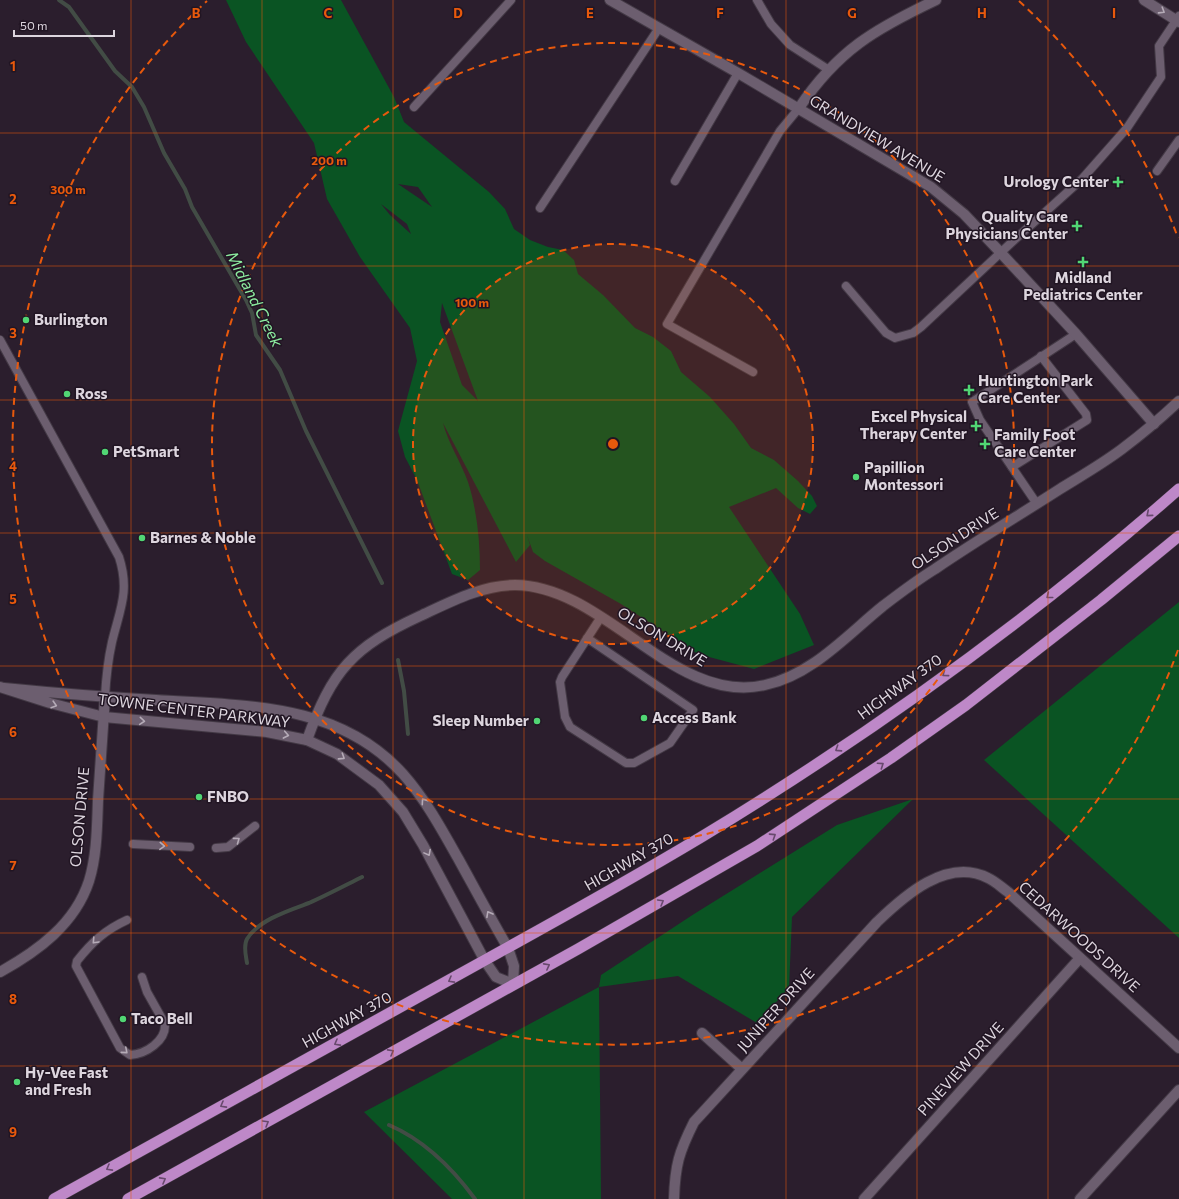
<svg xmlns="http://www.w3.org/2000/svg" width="1179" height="1199" font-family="Commissioner,sans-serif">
  <rect width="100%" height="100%" fill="#2b1e2d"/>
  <g fill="#0a5423" fill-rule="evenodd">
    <path d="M226,0h115l53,97 10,25 85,70 16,17 9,20 16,11 18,7 15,3 11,10 4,14 25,21 32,33 18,9 18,14 10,21 29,25 24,27 17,24 23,12 24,21 14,15 5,10 -7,8 -12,-6 -22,-20 -47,19 71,107 14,31 -60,24 -56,-15 -77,-50 -76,-43 -12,-9 -6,-17 3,10 -14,17 -73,-139c5,20 18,39 25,59 9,28 12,59 12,88l-12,10 -16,-6 -35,-94 -12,-23 -7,-26 19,-70 -7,-33 -50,-71 -33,-58 -13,-56 -68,-101zM398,184l20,3 14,20zM381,204l26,20 4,10 -21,-19zM442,303l36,98 -16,-16 -22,-63z"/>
    <path d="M1179,602v336l-195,-178z"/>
    <path d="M913,799l-121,118 -3,71 -32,35 -79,-47 -79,11 2,212h-149l-88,-87 235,-125 2,-12 93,-61 143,-89z"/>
  </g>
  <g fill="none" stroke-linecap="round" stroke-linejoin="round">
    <g stroke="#424c45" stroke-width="4">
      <path d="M59,0l10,7 46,64 17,16 12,20 20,46 21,36 7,18 54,93 6,13 4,22 24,35 26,61 76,152"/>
      <path d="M398,660l6,31 4,43"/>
      <path d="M247,963c-1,-7 -4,-17 0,-24 11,-19 43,-29 62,-36 18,-8 35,-17 53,-26"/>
      <path d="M389,1125c35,15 64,44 86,74"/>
    </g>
    <g stroke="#433945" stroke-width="10">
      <g id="service">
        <path d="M757,0l14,24 19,21 39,25"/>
        <path d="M414,107l97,-107"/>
        <path d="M1157,171l22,-31"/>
        <path d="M675,181l63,-108"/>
        <path d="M540,208l119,-180"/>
        <path d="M846,286l40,47 9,5 18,-5 8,-6 91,-85 70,-63 45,-51 34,-51 -2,-31 20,-30"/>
        <path d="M0,340l119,217c11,34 1,52 -7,85 -4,18 -6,36 -7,55"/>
        <path d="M753,372l-86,-48 113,-193 19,-23"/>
        <path d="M1012,467l75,-47 -1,-6 -45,-58"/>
        <path d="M1037,504l-57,-84 -8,-18 104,-68"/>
        <path d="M587,638l106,72 -23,33 -36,20h-8l-56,-36 -5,-10 -5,-35 2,-5 39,-60"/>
        <path d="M133,844l57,3"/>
        <path d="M216,848l12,-1 27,-21"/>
        <path d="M127,920c-22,10 -35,22 -50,41l-1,5 44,82 10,7c16,-1 36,-14 35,-31l-18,-32 -5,-15"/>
      </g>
    </g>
    <g stroke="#433945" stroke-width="12">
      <g id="minor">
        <path d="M610,0l128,73 193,114 33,27 37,39 75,81 78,90"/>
        <path d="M1144,0l35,22"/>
        <path d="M799,108c39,-58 76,-79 137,-108"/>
        <path d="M0,687l50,16 54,14 163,15 40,8 30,14 42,31 24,27 20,33 62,116 11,16 17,7 1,-18 -6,-18c-17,-29 -33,-59 -49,-88 -17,-30 -33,-60 -56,-86 -65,-72 -158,-68 -247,-74 -51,-3 -102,-7 -152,-12"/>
        <path d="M307,740c25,-70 46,-93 113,-124 30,-14 62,-31 95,-31 91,1 159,121 250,100 47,-10 82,-50 118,-79 17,-13 34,-26 52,-37 41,-28 83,-53 125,-80 21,-13 42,-25 62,-40 20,-15 39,-31 57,-48"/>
        <path d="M0,972c38,-21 75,-48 89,-91 8,-26 8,-54 9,-81 2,-34 5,-69 7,-103"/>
        <path d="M702,1033l40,36"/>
        <path d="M674,1199c1,-34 5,-47 20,-77l183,-200c27,-26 70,-65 111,-44 7,3 13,9 20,14l171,156"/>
        <path d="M864,1199l216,-241"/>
        <path d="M1080,1199l99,-109"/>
      </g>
    </g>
    <g stroke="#433945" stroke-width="12">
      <g id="trunk">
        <path d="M54,1199c150,-84 301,-166 451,-250 67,-37 133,-74 198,-113 168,-102 329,-218 476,-347"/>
        <path d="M128,1199l450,-250 179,-103 134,-88 75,-53 135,-105 78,-64"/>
      </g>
    </g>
    <use href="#service" stroke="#6c5e6f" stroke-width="8"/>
    <use href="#minor" stroke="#6c5e6f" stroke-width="10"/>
    <use href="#trunk" stroke="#be88c8" stroke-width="11"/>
  </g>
  <defs><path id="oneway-chevron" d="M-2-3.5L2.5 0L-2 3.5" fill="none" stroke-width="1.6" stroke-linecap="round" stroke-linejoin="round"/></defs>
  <g stroke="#b5abb7">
    <use href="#oneway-chevron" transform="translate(1162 11) rotate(32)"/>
    <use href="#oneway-chevron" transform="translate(54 705) rotate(17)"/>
    <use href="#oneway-chevron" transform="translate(142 721) rotate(5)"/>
    <use href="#oneway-chevron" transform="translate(286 735) rotate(11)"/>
    <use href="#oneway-chevron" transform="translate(342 757) rotate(33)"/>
    <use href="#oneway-chevron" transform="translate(424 801) rotate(-125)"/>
    <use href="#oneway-chevron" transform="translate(237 840) rotate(-36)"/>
    <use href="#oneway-chevron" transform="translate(162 846) rotate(3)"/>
    <use href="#oneway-chevron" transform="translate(428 853) rotate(62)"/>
    <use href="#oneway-chevron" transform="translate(489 914) rotate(-119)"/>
    <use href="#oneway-chevron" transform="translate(95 941) rotate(133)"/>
    <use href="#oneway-chevron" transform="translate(125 1051) rotate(41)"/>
  </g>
  <g stroke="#68496d">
    <use href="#oneway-chevron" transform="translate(1149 514) rotate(140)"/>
    <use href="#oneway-chevron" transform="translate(1049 596) rotate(141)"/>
    <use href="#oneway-chevron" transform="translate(945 674) rotate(144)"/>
    <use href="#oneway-chevron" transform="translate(838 749) rotate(147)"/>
    <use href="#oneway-chevron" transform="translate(881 765) rotate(-34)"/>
    <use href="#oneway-chevron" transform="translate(773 836) rotate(-33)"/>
    <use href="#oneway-chevron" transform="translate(661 902) rotate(-30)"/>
    <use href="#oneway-chevron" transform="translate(547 966) rotate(-28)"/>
    <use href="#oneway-chevron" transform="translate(451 980) rotate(151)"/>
    <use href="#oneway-chevron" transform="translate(337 1043) rotate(151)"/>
    <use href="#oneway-chevron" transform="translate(391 1052) rotate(-29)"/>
    <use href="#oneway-chevron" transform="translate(223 1105) rotate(151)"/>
    <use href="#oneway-chevron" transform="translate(266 1123) rotate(-30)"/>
    <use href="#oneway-chevron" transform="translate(109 1168) rotate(151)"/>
    <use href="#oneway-chevron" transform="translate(163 1180) rotate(-29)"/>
  </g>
  <path fill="none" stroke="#e8590c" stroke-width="1" stroke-opacity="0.55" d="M131,0v1199M262,0v1199M393,0v1199M524,0v1199M655,0v1199M786,0v1199M917,0v1199M1048,0v1199M0,133h1179M0,266h1179M0,400h1179M0,533h1179M0,666h1179M0,799h1179M0,933h1179M0,1066h1179"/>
  <circle cx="613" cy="444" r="200" fill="#e8590c" fill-opacity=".12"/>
  <g fill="none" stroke="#e8590c" stroke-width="2" stroke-dasharray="7 5">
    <circle cx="613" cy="444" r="200"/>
    <circle cx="613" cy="444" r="401"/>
    <path d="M1178 650A601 601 0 1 1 207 1M1019 1A601 601 0 0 1 1178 238"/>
  </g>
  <g fill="#51d674" stroke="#211523" stroke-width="1.5">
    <path d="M1116 176h4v4h4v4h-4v4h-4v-4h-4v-4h4z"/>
    <path d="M1075 220h4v4h4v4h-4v4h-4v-4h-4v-4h4z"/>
    <path d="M1081 256h4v4h4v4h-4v4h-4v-4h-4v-4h4z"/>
    <circle cx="26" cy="320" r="4"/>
    <path d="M967 384h4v4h4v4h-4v4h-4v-4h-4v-4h4z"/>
    <circle cx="67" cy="394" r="4"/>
    <path d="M974 420h4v4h4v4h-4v4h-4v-4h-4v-4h4z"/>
    <path d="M983 438h4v4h4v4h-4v4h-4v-4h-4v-4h4z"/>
    <circle cx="105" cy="452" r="4"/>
    <circle cx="856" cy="477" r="4"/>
    <circle cx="142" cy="538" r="4"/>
    <circle cx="644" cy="718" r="4"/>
    <circle cx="537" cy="721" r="4"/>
    <circle cx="199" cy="797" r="4"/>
    <circle cx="123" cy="1019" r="4"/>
    <circle cx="17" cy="1082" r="4"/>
  </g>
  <g text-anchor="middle" stroke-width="3" stroke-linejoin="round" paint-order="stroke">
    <g font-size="15" fill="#ddd5de" stroke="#211523">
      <text transform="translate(877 139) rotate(31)" y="5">GRANDVIEW AVENUE</text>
      <text transform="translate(955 539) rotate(-33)" y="5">OLSON DRIVE</text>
      <text transform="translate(662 637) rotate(31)" y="5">OLSON DRIVE</text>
      <text transform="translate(900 687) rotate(-36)" y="5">HIGHWAY 370</text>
      <text transform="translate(194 711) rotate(7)" y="5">TOWNE CENTER PARKWAY</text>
      <text transform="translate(80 817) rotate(-85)" y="5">OLSON DRIVE</text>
      <text transform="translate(629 862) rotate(-30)" y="5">HIGHWAY 370</text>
      <text transform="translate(1079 937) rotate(42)" y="5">CEDARWOODS DRIVE</text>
      <text transform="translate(776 1010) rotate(-48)" y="5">JUNIPER DRIVE</text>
      <text transform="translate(347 1020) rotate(-29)" y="5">HIGHWAY 370</text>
      <text transform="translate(961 1069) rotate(-48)" y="5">PINEVIEW DRIVE</text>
    </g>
    <g font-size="15" font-weight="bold" fill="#ddd5de" stroke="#211523" text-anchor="start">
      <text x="1109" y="187" text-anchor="end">Urology Center</text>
      <text x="1068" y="222" text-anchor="end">Quality Care<tspan x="1068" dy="17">Physicians Center</tspan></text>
      <text x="1083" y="283" text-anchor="middle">Midland<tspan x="1083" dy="17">Pediatrics Center</tspan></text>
      <text x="34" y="325">Burlington</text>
      <text x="978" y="386">Huntington Park<tspan x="978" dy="17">Care Center</tspan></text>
      <text x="75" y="399">Ross</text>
      <text x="967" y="422" text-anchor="end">Excel Physical<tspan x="967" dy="17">Therapy Center</tspan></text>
      <text x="994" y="440">Family Foot<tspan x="994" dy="17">Care Center</tspan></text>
      <text x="113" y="457">PetSmart</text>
      <text x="864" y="473">Papillion<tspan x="864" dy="17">Montessori</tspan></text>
      <text x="150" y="543">Barnes &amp; Noble</text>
      <text x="652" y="723">Access Bank</text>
      <text x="529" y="726" text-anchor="end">Sleep Number</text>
      <text x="207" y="802">FNBO</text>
      <text x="131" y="1024">Taco Bell</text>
      <text x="25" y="1078">Hy-Vee Fast<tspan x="25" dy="17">and Fresh</tspan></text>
    </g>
    <g font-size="16" font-style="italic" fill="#8deda0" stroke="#211523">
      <text transform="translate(255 299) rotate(63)" y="6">Midland Creek</text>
    </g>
  </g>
  <g font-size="13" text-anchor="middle" font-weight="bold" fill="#e8590c" stroke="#211523" stroke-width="3" stroke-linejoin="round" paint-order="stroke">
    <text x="196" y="18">B</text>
    <text x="328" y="18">C</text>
    <text x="458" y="18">D</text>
    <text x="590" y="18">E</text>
    <text x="720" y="18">F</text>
    <text x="852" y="18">G</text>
    <text x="982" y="18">H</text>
    <text x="1114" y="18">I</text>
    <text x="13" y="71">1</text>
    <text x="13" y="204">2</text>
    <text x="13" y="338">3</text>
    <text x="13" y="471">4</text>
    <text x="13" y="604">5</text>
    <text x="13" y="737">6</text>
    <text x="13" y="870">7</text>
    <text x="13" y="1004">8</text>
    <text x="13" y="1137">9</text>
  </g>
  <circle cx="613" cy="444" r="6" fill="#e8590c" stroke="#211523" stroke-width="2"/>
  <g font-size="12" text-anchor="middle" font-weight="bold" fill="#e8590c" stroke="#211523" stroke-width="3" stroke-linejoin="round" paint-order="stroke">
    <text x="329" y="165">200 m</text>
    <text x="68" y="194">300 m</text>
    <text x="472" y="307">100 m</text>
  </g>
  <path d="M14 30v6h100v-6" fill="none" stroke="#ddd5de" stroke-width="2"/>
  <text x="20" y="30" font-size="12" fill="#ddd5de" stroke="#211523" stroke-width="3" paint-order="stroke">50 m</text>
</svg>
